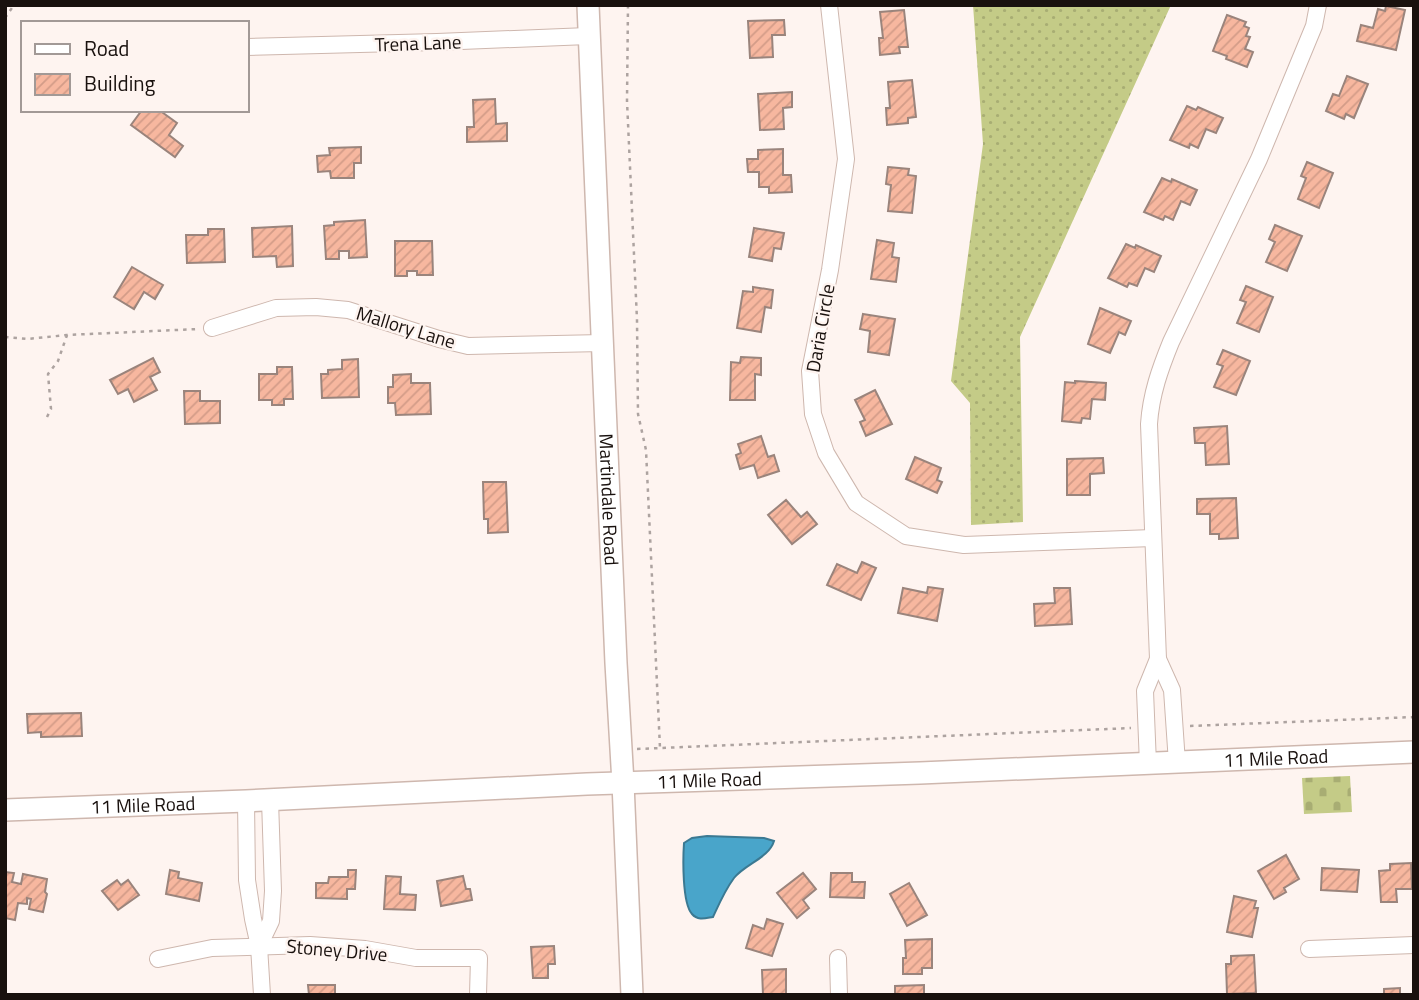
<svg xmlns="http://www.w3.org/2000/svg" width="1419" height="1000" font-family="'Titillium Web',sans-serif">
  <defs>
    <pattern id="grass-dots" width="8" height="8" patternUnits="userSpaceOnUse" patternTransform="scale(1.75)"><rect width="8" height="8" fill="#c4cb87"/><path d="M2 2h.1M6 6h.1" fill="none" stroke="#a8ad73" stroke-width="1.8" stroke-linecap="round"/></pattern>
    <pattern id="cemetery-stones" width="16" height="16" patternUnits="userSpaceOnUse" patternTransform="scale(1.75)"><rect width="16" height="16" fill="#c4cb87"/><path d="M2 7V4a2 2 0 0 1 4 0v3zM10 15v-3a2 2 0 0 1 4 0v3z" fill="#a8ad73"/></pattern>
    <pattern id="building-hatch" width="6" height="6" patternUnits="userSpaceOnUse" patternTransform="scale(1.75)"><rect width="6" height="6" fill="#f7b79f"/><path d="M-1 1l2-2M0 6l6-6M5 7l2-2" fill="none" stroke="#d39c88"/></pattern>
  </defs>
  <rect width="100%" height="100%" fill="#fef4f0"/>
  <path fill="url(#grass-dots)" d="M973,5h198l-151,332 3,185 -52,3 -1,-122 -19,-22 32,-237z"/>
  <path fill="url(#cemetery-stones)" d="M1350,776l2,36 -48,2 -2,-36z"/>
  <path fill="#49a5ca" stroke="#3b7992" stroke-width="2" d="M707,836l57,2 10,3c-5,17 -29,23 -40,37 -9,12 -15,26 -21,39 -7,1 -15,4 -21,-3 -10,-11 -9,-56 -8,-71l8,-5z"/>
  <g fill="url(#building-hatch)" stroke="#9a847c" stroke-width="2">
    <path d="M1386,6l19,4 -9,40 -39,-9 4,-16 12,3 5,-19 7,2z"/>
    <path d="M904,10l4,37h-9l1,6 -20,2 -1,-17h4l-3,-26z"/>
    <path d="M1227,15l19,7 -2,4 5,2 -3,8 4,1 -5,12 8,3 -6,15 -21,-8 1,-3 -14,-5z"/>
    <path d="M784,20l1,15h-13l1,22 -23,1 -2,-37z"/>
    <path d="M1347,76l21,8 -14,34 -8,-4 -2,5 -18,-8 7,-17 6,2z"/>
    <path d="M912,80l4,37 -8,1v5l-21,2 -1,-17h4l-2,-26z"/>
    <path d="M792,92v15l-9,1 1,21 -24,1 -2,-36z"/>
    <path d="M495,99l1,25 11,-1v18l-40,1v-15h7l-1,-27z"/>
    <path d="M1187,106l9,4 2,-3 25,11 -7,15 -10,-4 -8,19 -8,-4 -1,4 -19,-8z"/>
    <path d="M142,110h17l18,13 -8,12 14,11 -8,11 -44,-32z"/>
    <path d="M361,147v16h-7v15h-23l-1,-7 -12,1 -1,-16 13,-1 -1,-7z"/>
    <path d="M783,149v26h8l1,17 -23,1v-6h-10v-15h-11l-1,-13h11v-9z"/>
    <path d="M1307,162l26,11 -14,35 -21,-9 8,-21 -5,-2z"/>
    <path d="M888,167l21,2 -1,6 8,1 -4,37 -24,-2 3,-26 -5,-1z"/>
    <path d="M1162,178l9,4 1,-3 25,11 -7,15 -9,-4 -8,19 -8,-4 -2,4 -19,-8z"/>
    <path d="M365,220l2,37 -18,1v-7h-10v8h-13l-2,-33 10,-1v-3z"/>
    <path d="M1275,225l27,11 -15,35 -21,-9 9,-20 -6,-3z"/>
    <path d="M292,226l1,40 -16,1 -1,-11 -23,1 -1,-29z"/>
    <path d="M754,228l30,5 -3,16 -7,-1 -2,13 -23,-4z"/>
    <path d="M208,229h16l1,33 -38,1 -1,-28h22z"/>
    <path d="M877,240l17,3 -2,14 7,1 -3,24 -25,-3z"/>
    <path d="M395,241h37l1,34h-16v-4h-10v5h-12z"/>
    <path d="M1126,244l9,4 1,-3 25,11 -7,16 -9,-4 -8,18 -8,-3 -2,4 -19,-9z"/>
    <path d="M132,267l31,18 -8,14 -11,-7 -10,17 -20,-12z"/>
    <path d="M1246,286l27,11 -14,35 -22,-9 9,-21 -6,-2z"/>
    <path d="M753,287l20,3 -2,18 -6,-1 -4,25 -24,-4 6,-37 10,1z"/>
    <path d="M1100,308l31,13 -6,14 -6,-3 -9,21 -22,-9z"/>
    <path d="M863,314l32,5 -6,36 -21,-3 2,-21 -10,-2z"/>
    <path d="M1223,350l27,11 -14,34 -22,-8 9,-21 -6,-2z"/>
    <path d="M741,357l20,1v17l-6,-1v26h-25l1,-38 9,1z"/>
    <path d="M153,358l7,14 -10,5 7,13 -23,12 -6,-13 -10,5 -8,-14z"/>
    <path d="M358,359l1,38 -37,1 -1,-24h7v-4l14,-1v-9z"/>
    <path d="M277,367h15l1,32h-9v6h-12v-5h-13v-26h18z"/>
    <path d="M411,374v9h19l1,31 -35,1 -1,-12h-7v-16h5v-12z"/>
    <path d="M1075,381l31,2 -1,17 -13,-1 -2,20 -8,-1 -1,5 -19,-2 3,-39 10,1z"/>
    <path d="M875,390l17,34 -26,12 -6,-14 5,-2 -10,-20z"/>
    <path d="M184,391h16v10h20v22l-35,1z"/>
    <path d="M1227,426l2,38 -23,1 -1,-22h-10l-1,-15z"/>
    <path d="M761,436l7,21 6,-2 5,16 -21,7 -4,-13 -14,4 -4,-14 5,-2 -3,-9z"/>
    <path d="M915,457l26,11 -4,12 5,2 -5,11 -31,-14z"/>
    <path d="M1103,458l1,15 -14,1v21h-23v-36z"/>
    <path d="M483,482h23l2,50 -20,1v-14h-4z"/>
    <path d="M1236,498l2,40 -19,1v-5h-9v-20h-13v-15z"/>
    <path d="M786,500l15,17 6,-5 10,12 -25,20 -24,-29z"/>
    <path d="M862,562l14,6 -15,32 -34,-15 10,-21 20,9z"/>
    <path d="M928,587l15,2 -6,32 -39,-8 5,-25 24,5z"/>
    <path d="M1054,588h16l2,36 -37,2 -1,-22 21,-1z"/>
    <path d="M81,713l1,23 -41,1v-5l-13,1 -1,-19z"/>
    <path d="M1286,855l13,24 -15,9 2,4 -12,7 -16,-28z"/>
    <path d="M1411,863l1,26h-16l1,13h-16l-2,-31 11,-1v-6z"/>
    <path d="M1322,868l37,2 -2,22 -36,-2z"/>
    <path d="M170,870l9,2 -1,6 24,5 -3,18 -33,-7z"/>
    <path d="M348,870h8l-1,19h-8v10l-31,-1v-15h12l1,-6h19z"/>
    <path d="M5,872l9,1 -2,9 9,2 2,-10 24,5 -2,13 2,2 -4,18 -14,-3 2,-10 -4,-1v6l-9,-1 -3,17 -10,-2z"/>
    <path d="M803,873l13,16 -13,11 6,8 -12,10 -20,-25z"/>
    <path d="M831,873h21v9h13l-1,16 -34,-1z"/>
    <path d="M386,876l15,1 -1,17 16,1 -1,15 -31,-1z"/>
    <path d="M463,876l3,13h4l2,11 -31,6 -4,-25z"/>
    <path d="M117,880l4,5 7,-5 11,15 -21,15 -16,-19z"/>
    <path d="M909,883l18,32 -20,11 -17,-32z"/>
    <path d="M1234,896l22,5 -2,7h4l-6,29 -25,-5z"/>
    <path d="M767,919l16,5 -11,32 -26,-8 7,-23 11,4z"/>
    <path d="M932,939v29h-10v6h-19v-16h3l-1,-18z"/>
    <path d="M554,946l1,18h-7v14h-15l-2,-31z"/>
    <path d="M1254,955l2,38 -29,1 -1,-30h5v-8z"/>
    <path d="M786,969v26h-23l-1,-25z"/>
    <path d="M308,985h27v10h-26z"/>
    <path d="M924,985v10h-29v-9z"/>
    <path d="M1400,988v7h-16v-6z"/>
  </g>
  <g fill="none" stroke-linecap="round" stroke-linejoin="round">
    <g stroke="#ceb7ae" stroke-width="18">
      <g id="street">
        <path d="M829,5l17,154 -16,111 -20,101 3,43 13,39 30,50 50,33 58,9 189,-7"/>
        <path d="M247,47l190,-5 151,-6"/>
        <path d="M212,328l64,-20 40,-1 32,3 91,29 29,7 135,-3"/>
        <path d="M1177,763l-5,-73 -14,-31 -9,-235c2,-30 11,-55 22,-82l88,-183 55,-133 4,-21"/>
        <path d="M1148,764l-3,-73 13,-32"/>
        <path d="M246,801l1,79 6,39 6,27 3,49"/>
        <path d="M259,946l12,-25 2,-30 -3,-91"/>
        <path d="M1309,949l105,-4"/>
        <path d="M838,958l1,37"/>
        <path d="M158,959l54,-11 98,-3 55,4 51,9h63l-1,37"/>
      </g>
    </g>
    <g stroke="#ceb7ae" stroke-width="24">
      <g id="secondary">
        <path id="s1" d="M588,5l28,658 7,120 9,212"/>
        <path id="s2" d="M5,810l241,-9 341,-17 333,-11 494,-21"/>
      </g>
    </g>
    <g stroke="#ada3a0" stroke-width="2.5" stroke-dasharray="3.5 5" stroke-linecap="butt">
      <path d="M628,5l-1,96 10,219 1,94 8,36 14,298"/>
      <path d="M5,18l9,-13"/>
      <path d="M5,337l22,2 40,-4 131,-6"/>
      <path d="M47,417l4,-8 -3,-35 10,-13 9,-26"/>
      <path d="M1190,726l224,-9"/>
      <path d="M637,749l494,-21"/>
    </g>
    <use href="#street" stroke="#fff" stroke-width="16"/>
    <use href="#secondary" stroke="#fff" stroke-width="21"/>
  </g>
  <g text-anchor="middle" stroke-width="5" stroke-linejoin="round" paint-order="stroke">
    <g font-size="19" fill="#19110e" stroke="#fef4f0">
      <text transform="translate(418 43) rotate(-2)" y="7">Trena Lane</text>
      <text transform="translate(406 327) rotate(17)" y="7">Mallory Lane</text>
      <text transform="translate(820 328) rotate(-80)" y="7">Daria Circle</text>
      <text dy="7" stroke="none"><textPath href="#s1" startOffset="495">Martindale Road</textPath></text>
      <text dy="7" stroke="none"><textPath href="#s2" startOffset="1272">11 Mile Road</textPath></text>
      <text dy="7" stroke="none"><textPath href="#s2" startOffset="705">11 Mile Road</textPath></text>
      <text dy="7" stroke="none"><textPath href="#s2" startOffset="138">11 Mile Road</textPath></text>
      <text transform="translate(337 950) rotate(5)" y="7">Stoney Drive</text>
    </g>
  </g>
  <rect width="1419" height="1000" fill="none" stroke="#19110e" stroke-width="14"/>
  <rect x="21" y="21" width="228" height="91" fill="#fef4f0" stroke="#a29996" stroke-width="2"/>
  <rect x="35" y="44" width="35" height="10" fill="#ffffff" stroke="#a29996" stroke-width="2"/>
  <text x="84" y="56" font-size="21" fill="#19110e">Road</text>
  <rect x="35" y="74" width="35" height="21" fill="url(#building-hatch)" stroke="#a29996" stroke-width="2"/>
  <text x="84" y="91" font-size="21" fill="#19110e">Building</text>
</svg>
